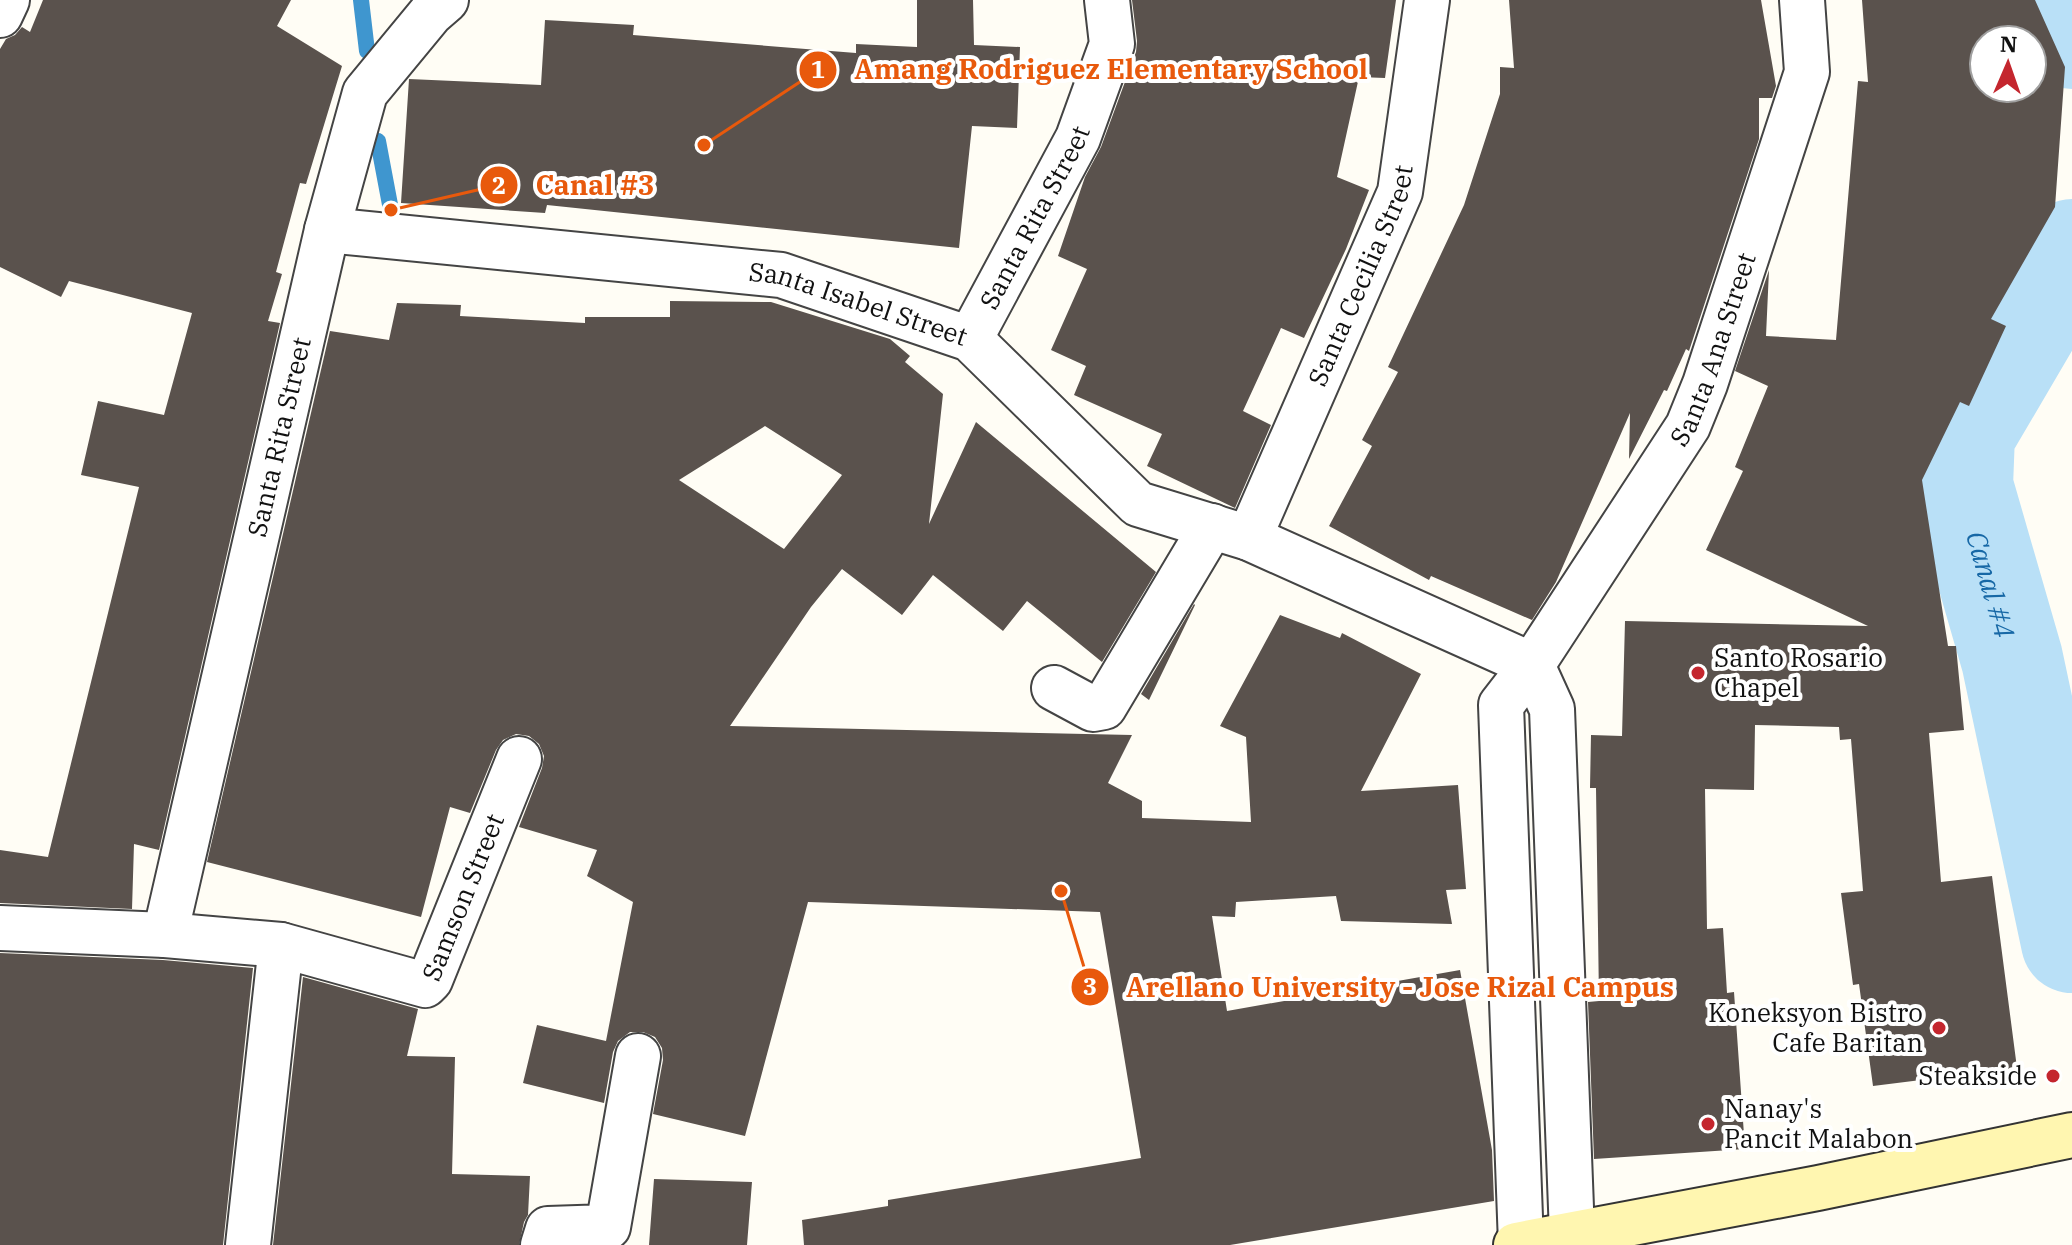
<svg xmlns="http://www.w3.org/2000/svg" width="2072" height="1245" font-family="'IBM Plex Serif',serif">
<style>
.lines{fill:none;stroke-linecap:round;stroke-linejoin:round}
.stream{stroke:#3f96cf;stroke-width:16}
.river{stroke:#b9e0f7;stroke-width:102}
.building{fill:#5a524d;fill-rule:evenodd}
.street-casing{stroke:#444;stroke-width:48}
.secondary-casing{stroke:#333;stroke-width:48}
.street{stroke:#fff;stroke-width:44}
.secondary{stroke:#fff6b0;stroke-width:44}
.poi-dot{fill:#c4262e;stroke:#fff;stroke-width:3}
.labels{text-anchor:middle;stroke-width:8;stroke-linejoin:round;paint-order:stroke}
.street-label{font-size:26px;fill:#111;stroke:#fff}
.poi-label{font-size:26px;fill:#111;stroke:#fff;text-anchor:start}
.water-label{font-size:28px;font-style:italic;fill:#1768a6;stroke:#fff}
.leader{fill:none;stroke:#e8590c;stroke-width:3}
.callout-dot{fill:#e8590c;stroke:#fff;stroke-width:3}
.mark-label{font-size:24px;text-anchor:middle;font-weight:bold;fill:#fff}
.callout-label{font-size:28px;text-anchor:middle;font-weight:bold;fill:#e8590c;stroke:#fff;stroke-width:8;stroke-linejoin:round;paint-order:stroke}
</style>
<rect width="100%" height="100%" fill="#fffdf5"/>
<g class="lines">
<path class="stream" d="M361 0 367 51
M378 141 391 210"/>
<g class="river">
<path d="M2055 0 2072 38"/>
<path id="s1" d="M2072 250 1964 434 1962 486 2012 659 2072 942"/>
</g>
</g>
<path class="building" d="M43 0H291L277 26 342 66 306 184 300 183 276 272 282 274 268 321 280 323 159 850 134 844 132 909 0 903V850L48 857 139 487 81 475 98 401 164 415 192 313 69 281 61 297 0 267V49L6 39 15 35 22 27 30 32Z
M917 0H973L974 45 1020 47 1017 128 972 126 959 248 547 205 545 213 401 203 409 79 541 85 545 20 634 25 633 35 856 53V44L917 47Z
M1132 0H1396L1385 78 1359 77 1337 177 1369 190 1346 249 1304 338 1281 328 1243 411 1271 425 1235 508 1147 466 1162 434 1074 395 1086 366 1051 350 1087 269 1058 256 1085 177 1101 147 1136 52 1137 41Z
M1509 0H1761L1776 86 1772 98H1759V139L1689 351 1686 349 1667 391 1664 390 1629 459 1630 413 1556 582 1532 620 1431 576 1429 580 1329 526 1372 446 1362 440 1398 372 1388 367 1464 205 1500 94V67L1514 68Z
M1862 0H2035L2065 67 2055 207 1991 319 2006 326 1969 406 1960 402 1922 480 1948 646H1956L1964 730 1929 733 1941 882 1992 876 2017 1068 1873 1086 1859 984 1853 985 1841 893 1863 891 1851 739 1840 740 1839 727 1755 725 1754 790 1705 789 1707 929 1723 928 1727 993 1734 992 1745 1149 1594 1159 1588 1002 1599 1001 1596 788H1590L1591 735 1622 736 1625 621 1868 626 1706 550 1743 471 1735 467 1768 386 1735 371 1769 270 1766 336 1836 340 1858 81 1868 82ZM1984 40H2032V88H1984Z
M670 301 771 302 890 339 910 356 905 362 943 394 929 524 976 422 1156 572 1102 662 1027 601 1003 631 933 575 902 615 842 569 811 607 730 726 1132 735 1108 783 1142 801V818L1251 822 1246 737 1220 726 1280 615 1340 638 1342 633 1421 674 1361 791 1458 785 1466 889 1446 890 1452 924 1341 921 1336 896 1236 902 1235 917 1212 916 1227 1011 1460 970 1492 1150 1494 1201 1230 1245H804L802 1220 888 1206V1200L1141 1158 1100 912 808 902 745 1136 653 1114 663 1060 662 1048 655 1037 643 1032H630L618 1041 613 1052 604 1103 523 1083 537 1025 606 1041 633 902 587 876 597 850 519 827 542 768 544 756 539 744 529 736 516 734 503 740 496 750 470 813 450 807 421 917 207 862 330 331 389 340 397 303 461 305 460 316 585 323V317H670ZM765 426 842 475 784 549 679 480Z
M1194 604 1195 605 1149 700 1141 694Z
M0 953 163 960 253 968 223 1245H0Z
M303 977 418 1009 407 1056 455 1057 452 1174 530 1176 528 1215 524 1222 519 1245H273Z
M654 1179 752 1182 747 1245H649Z"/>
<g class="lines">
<defs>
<g id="street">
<path d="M0 15 7 0"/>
<path id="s2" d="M327 230 781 275 970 339 1138 504 1249 538 1532 665"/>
<path id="s3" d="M970 339 1078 138 1112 44 1107 0"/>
<path id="s4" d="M1249 538 1400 192 1427 0"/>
<path d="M1532 665 1552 709 1572 1234"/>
<path d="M1054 688 1093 709 1104 707 1212 526"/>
<path id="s5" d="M0 928 165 935 327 230 365 93 431 13 446 0"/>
<path id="s6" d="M165 935 281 945 425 985 430 980 519 759"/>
<path id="s7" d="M1521 1244 1501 705 1532 665 1688 426 1705 384 1807 72 1802 0"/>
<path d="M248 1245 281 945"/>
<path d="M543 1245 548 1229 608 1227 638 1056"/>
</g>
<path id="secondary" d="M1516 1245 1818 1188 2072 1135"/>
</defs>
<use href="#street" class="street-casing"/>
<use href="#secondary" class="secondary-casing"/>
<use href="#street" class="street"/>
<use href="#secondary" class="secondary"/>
</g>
<g class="poi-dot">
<circle cx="1698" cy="673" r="8"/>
<circle cx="1939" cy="1028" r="8"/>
<circle cx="2053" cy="1076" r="8"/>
<circle cx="1708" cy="1124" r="8"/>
</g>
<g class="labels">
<g class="street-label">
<text dy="9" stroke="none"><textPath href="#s3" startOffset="138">Santa Rita Street</textPath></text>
<text dy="9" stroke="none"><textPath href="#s4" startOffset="286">Santa Cecilia Street</textPath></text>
<text dy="9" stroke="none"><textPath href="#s2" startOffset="538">Santa Isabel Street</textPath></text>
<text dy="9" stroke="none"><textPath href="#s7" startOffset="956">Santa Ana Street</textPath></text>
<text dy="9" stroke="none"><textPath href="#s5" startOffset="676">Santa Rita Street</textPath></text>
<text dy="9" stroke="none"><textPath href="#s6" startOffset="362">Samson Street</textPath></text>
</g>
<g class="poi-label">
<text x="1714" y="667">Santo Rosario<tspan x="1714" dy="30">Chapel</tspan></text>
<text x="1923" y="1022" text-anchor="end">Koneksyon Bistro<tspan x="1923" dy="30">Cafe Baritan</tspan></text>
<text x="2037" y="1085" text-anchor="end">Steakside</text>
<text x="1724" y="1118">Nanay's<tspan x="1724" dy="30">Pancit Malabon</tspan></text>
</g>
<g class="water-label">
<text dy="10" stroke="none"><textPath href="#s1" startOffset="368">Canal #4</textPath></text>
</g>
</g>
<path class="leader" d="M704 145L818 70M391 210L499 185M1061 891L1090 987"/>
<g class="callout-dot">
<circle cx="704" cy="145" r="8"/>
<circle cx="391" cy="210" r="8"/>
<circle cx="1061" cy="891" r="8"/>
<circle cx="818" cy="70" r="20"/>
<circle cx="499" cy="185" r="20"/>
<circle cx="1090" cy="987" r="20"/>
</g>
<g class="mark-label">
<text x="818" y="78">1</text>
<text x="499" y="194">2</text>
<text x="1090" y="995">3</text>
</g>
<g class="callout-label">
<text x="1111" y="79">Amang Rodriguez Elementary School</text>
<text x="595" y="195">Canal #3</text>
<text x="1400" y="997">Arellano University - Jose Rizal Campus</text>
</g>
<g transform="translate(2008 64) rotate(2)"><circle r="38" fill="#ffffff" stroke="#a0a0a0" stroke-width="2"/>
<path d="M0-6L14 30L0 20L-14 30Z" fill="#c4262e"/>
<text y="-12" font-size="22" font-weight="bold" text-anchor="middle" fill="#111111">N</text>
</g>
</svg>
